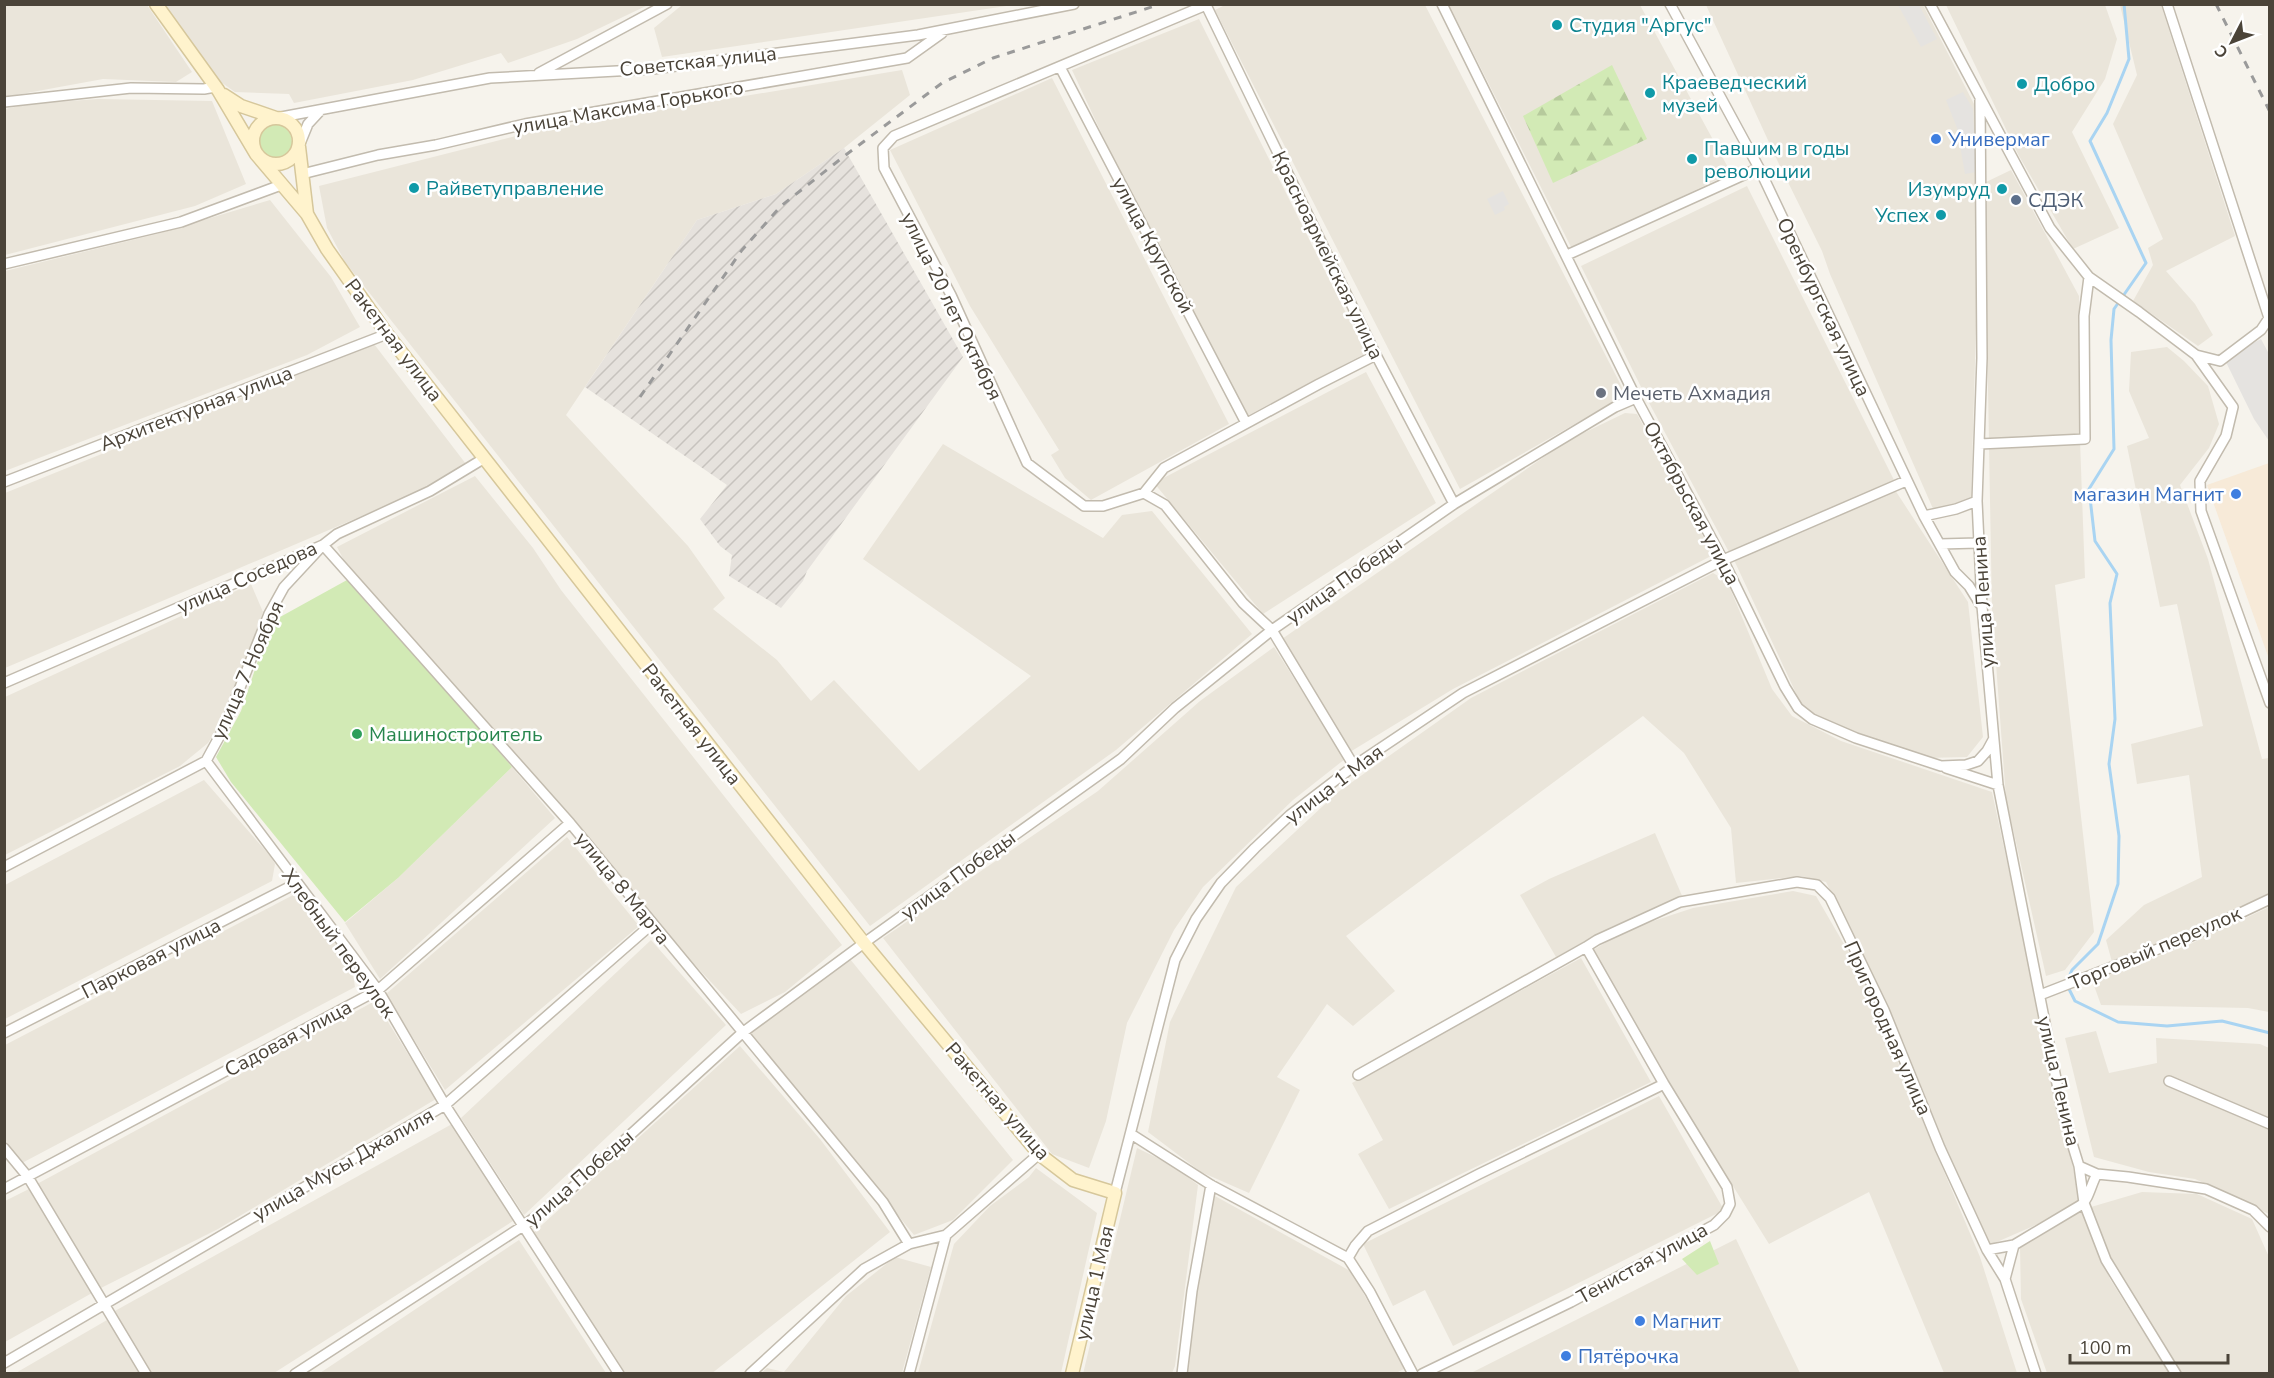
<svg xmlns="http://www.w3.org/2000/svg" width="2274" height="1378" font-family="'Nunito Sans',sans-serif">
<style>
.residential{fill:#eae5da}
.commercial{fill:#f7ead8}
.industrial{fill:url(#industrial-furrows)}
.green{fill:#d2eab5}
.forest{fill:url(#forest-firs)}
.parking{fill:#e5e3e0}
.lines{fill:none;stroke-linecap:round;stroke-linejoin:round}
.stream{stroke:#a9d4f2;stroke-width:3}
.street-casing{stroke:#c2bbae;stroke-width:12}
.secondary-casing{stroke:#d6c79b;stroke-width:15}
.street{stroke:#fff;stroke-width:9}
.secondary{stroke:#fff3cd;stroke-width:12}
.rail{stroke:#9a9a9a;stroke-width:3;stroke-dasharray:8 8;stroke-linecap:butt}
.culture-dot{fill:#0f9aa8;stroke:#fff;stroke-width:2}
.shop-dot{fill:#3f7fe0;stroke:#fff;stroke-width:2}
.service-dot{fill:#5c6f8a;stroke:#fff;stroke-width:2}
.worship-dot{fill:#6b7280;stroke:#fff;stroke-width:2}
.leisure-dot{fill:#2e9e5b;stroke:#fff;stroke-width:2}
.labels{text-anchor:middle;stroke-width:5;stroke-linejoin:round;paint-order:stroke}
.culture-label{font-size:20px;fill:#0d838f;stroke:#fff;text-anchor:start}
.street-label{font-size:20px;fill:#4b4439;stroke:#fff}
.shop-label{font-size:20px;fill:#366cbe;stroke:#fff;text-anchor:start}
.service-label{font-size:20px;fill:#4e5e75;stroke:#fff;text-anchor:start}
.worship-label{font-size:20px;fill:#5b616d;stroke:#fff;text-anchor:start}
.leisure-label{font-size:20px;fill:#27864d;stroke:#fff;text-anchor:start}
</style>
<defs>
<pattern id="industrial-furrows" width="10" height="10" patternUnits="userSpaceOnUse" patternTransform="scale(1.5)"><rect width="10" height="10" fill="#e6e2dd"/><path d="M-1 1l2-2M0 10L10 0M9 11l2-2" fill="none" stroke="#c7c3be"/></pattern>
<pattern id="forest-firs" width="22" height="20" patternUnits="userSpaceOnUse" patternTransform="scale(1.5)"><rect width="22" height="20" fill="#d2eab5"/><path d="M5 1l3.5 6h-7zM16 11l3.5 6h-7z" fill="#b6ca9c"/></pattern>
</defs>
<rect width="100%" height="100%" fill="#f6f3ec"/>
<path class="residential" d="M5 4 147 5 192 72 176 82 103 79 5 97Z
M1227 4 1425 5 1626 395 1460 489 1215 10Z
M162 5H648L577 39 508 63 501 53 413 80 294 103 289 94 235 92 218 80Z
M682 5V4L1013 5 662 57 654 28Z
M1449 5H1640L1731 173 1572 249Z
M1706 5H1923L1974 104 1979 225 1971 498 1934 511 1830 274 1822 251 1778 162Z
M1946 5H2105L2117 39 2105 79 2072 132 2119 228 2073 249 2019 156Z
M2120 5H2161L2235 236 2166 271 2195 304 2213 335 2198 346 2133 301 2153 265 2148 248 2163 239 2113 124 2137 75Z
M1199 19 1366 353 1247 416 1122 177 1072 70Z
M902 70 910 95 844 148 776 194 697 220 566 415 688 546 725 598 713 609 777 660 811 701 834 680 919 771 1031 676 863 559 943 444 1103 538 1122 515 1152 511 1252 634 1116 750 870 926 345 262 327 228 319 186 540 130Z
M1052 78 1229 424 1091 500 1065 478 1051 455 1059 450 970 306 890 150Z
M98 99 212 101 246 184 195 206 5 255V109L28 104Z
M2011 170 2079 296 2083 436 1989 440 1984 183Z
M1747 186 1895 482 1730 554 1647 399 1581 266Z
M270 200 331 277 360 327 307 355 5 471V271L157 234Z
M374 344 466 464 425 489 5 668V493Z
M2167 347 2184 361 2208 386 2219 424 2209 448 2180 485 2208 559 2262 759 2269 758V893L2189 933 2112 962 2106 940 2144 905 2202 877 2189 775 2137 784 2131 744 2203 726 2177 604 2160 607 2127 446 2149 438 2129 391 2131 352Z
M1366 372 1436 503 1263 614 1154 483Z
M1625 413 1637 414 1713 555 1453 689 1350 752 1282 639 1567 441Z
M2080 441 2085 578 2055 585 2094 932 2065 970 2046 976 2006 798 1992 610 1989 445Z
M475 476 533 548 561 590 842 945 785 992 741 1014 662 930 574 821 349 570 337 547Z
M1895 490 1968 602 1983 737 1967 757 1926 758 1816 717 1801 704 1734 560Z
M1713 573 1727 581 1772 689 1792 716 1841 741 1992 792 2081 1205 1990 1245 1957 1176 1904 1043 1826 882 1801 876 1736 883 1731 828 1684 753 1643 716 1346 936 1395 991 1353 1026 1327 1004 1277 1077 1300 1090 1249 1193 1201 1172 1148 1132 1170 1022 1236 887 1338 792 1471 698Z
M251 584 263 612 226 714 208 743 180 766 5 855V697Z
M1274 647 1345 759 1293 800 1203 887 1174 930 1127 1023 1106 1121 1089 1168 1052 1154 883 938 1098 791 1200 701Z
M512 767 555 818 380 979 345 923 398 878Z
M204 780 271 857 275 864 272 881 5 1019V885Z
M1655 833 1683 898 1611 927 1556 957 1520 895 1549 879Z
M567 837 639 926 445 1090 386 994Z
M1793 891 1816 896 1859 970 1980 1257 2017 1373H1944L1869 1192 1769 1244 1677 1096 1593 950 1629 929 1693 908Z
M297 893 351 962 355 987 22 1163 5 1140V1045Z
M2269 907V1012L2248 1008 2101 1005 2092 980 2186 946Z
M651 940 726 1025 524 1215 461 1118Z
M1581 958 1651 1082 1389 1209 1358 1154 1383 1140 1352 1083Z
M850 959 1013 1160 953 1220 914 1235 750 1034Z
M375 1001 436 1099 218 1229 101 1288 37 1184Z
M2096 1031 2109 1073 2157 1063 2156 1038 2260 1044 2269 1048V1214L2195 1179 2149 1172 2094 1157 2065 1038Z
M740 1046 820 1139 890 1232 711 1374 622 1373 533 1233Z
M1659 1096 1724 1210 1453 1346 1425 1290 1393 1306 1363 1244Z
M452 1124 513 1221 274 1373H150L113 1312Z
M1137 1148 1172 1165 1198 1185 1175 1366 1172 1373 1083 1374Z
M1036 1168 1097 1213 1061 1373H918L954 1244 990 1206 1029 1177Z
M29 1189 92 1293 5 1342V1201Z
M2142 1192 2197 1194 2252 1219 2269 1257V1373H2181L2153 1333 2101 1241 2091 1207Z
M1215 1196 1352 1272 1404 1369 1394 1374H1187L1196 1296 1207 1227Z
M2081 1209 2110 1279 2169 1373H2047L2021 1299 2020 1247Z
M1736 1239 1800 1373 1469 1374Z
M519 1240 606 1373H320Z
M895 1257 931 1267 902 1373H761L767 1368 784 1372 846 1296Z
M107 1320 141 1373 14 1374Z"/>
<path class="commercial" d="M2269 463V659L2207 485Z"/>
<path class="industrial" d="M844 148 963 357 807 571 803 581 781 608 729 576 732 555 720 546 700 519 727 485 585 387 697 220 776 194Z"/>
<path class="green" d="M256 142a18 18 0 1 1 36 0a18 18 0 1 1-36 0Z
M347 580 371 608 380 610 512 767 398 878 345 922 231 782 216 757 241 711 271 622Z
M1710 1241 1719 1264 1697 1275 1682 1259Z"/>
<path class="forest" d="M1612 65 1647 139 1553 183 1523 116Z"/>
<path class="parking" d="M1898 5H1919L1937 39 1921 47Z
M1963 92 1973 109 1976 172 1965 174 1957 128 1946 100Z
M1503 191 1509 204 1504 207 1505 210 1495 215 1487 199Z
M2261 339 2269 354V441L2254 419 2224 358Z"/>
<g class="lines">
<path class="stream" d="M2068 979 2072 970 2098 944 2118 884 2119 836 2109 764 2115 719 2110 603 2117 574 2095 541 2089 489 2114 449 2111 340 2114 309 2146 263 2090 141 2107 113 2129 59 2124 4
M2069 989 2075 1001 2118 1022 2167 1026 2222 1021 2270 1033"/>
<defs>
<path id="street" d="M1442 4 1636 398 1723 560 1785 687 1798 708 1812 719 1856 738 1941 766 1966 765 1978 761 1987 751 1993 740
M1670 4 1759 168 1924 516 1955 572 1969 586 1980 604
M1930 4 2050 228 2089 277 2139 312 2196 355 2233 407 2226 436 2200 481 2201 511 2270 703
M2167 4 2269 318 2261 330 2220 361 2196 355
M1060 67 1246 423
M539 73 667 4
M1980 100 1982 358 1977 501 1982 606 1998 785 2063 1114 2079 1166 2084 1203 2106 1260 2176 1374
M4 102 131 88 204 89 215 87
M276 118 490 78 653 69 918 35 1074 4
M299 146 308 124 321 110
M302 174 378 155 436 145 525 124 907 58 942 33
M1567 255 1759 168
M4 264 181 222 281 185
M1979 444 2085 439 2084 316 2089 277
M4 482 387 334
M1144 493 1164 468 1319 384 1376 355
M1924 516 1956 509 1977 501
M1940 544 1978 543
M4 683 323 545 337 534 430 491 483 459
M206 761 378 990 445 1105 619 1374
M1354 766 1272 630 1243 603 1165 505 1144 493 1103 506H1084L1027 463 951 295 884 168 883 148 894 136 1206 5 1376 355 1454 504
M1946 768 1998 785
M4 867 206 761 224 728 269 614 284 587 323 545 570 823 883 1202 909 1244
M2040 995 2194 935 2270 899
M4 1033 297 883
M1358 1075 1586 947
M2169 1081 2270 1124
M1131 1134 1211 1185 1348 1258 1370 1292 1413 1374
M4 1148 28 1177 146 1374
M2079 1166 2097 1174 2128 1177 2206 1189 2253 1210 2270 1227
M4 1189 378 990 570 823
M1115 1193 1175 960 1196 919 1221 883 1255 848 1290 815 1354 766 1463 693 1723 560 1906 481
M1987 1250 2014 1245 2081 1205C2089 1199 2091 1184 2097 1174
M1348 1258 1355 1246 1368 1231 1479 1174 1664 1084
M2005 1279 2014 1245
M4 1363 445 1105 652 924
M295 1374 523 1226 561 1198 742 1033 864 943 1121 759 1175 708 1272 630 1454 504 1615 407 1636 398
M750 1374 864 1269 909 1244 946 1235 1039 1154
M909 1374 946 1235
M1182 1374 1192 1291 1211 1185
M1422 1374 1571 1302 1714 1225 1725 1214 1730 1204 1727 1187 1664 1084 1586 947 1597 940 1680 902 1797 882 1817 885 1830 898 1884 1010 1940 1148 1987 1250 2005 1279 2036 1374"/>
<path id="secondary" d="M156 4 218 90 256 154 307 214 327 249 387 334 864 943 1039 1154 1073 1180 1115 1193 1072 1374
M224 95 241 106 276 118
M253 141a23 23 0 1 1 46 0a23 23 0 1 1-46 0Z
M299 147 307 214"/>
</defs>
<use href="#street" class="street-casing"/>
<use href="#secondary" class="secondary-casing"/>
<use href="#street" class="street"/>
<use href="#secondary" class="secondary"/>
<path class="rail" d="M2216 4 2270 112
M640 397 742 250 781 206 847 154 942 83 993 58 1161 4"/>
</g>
<g class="culture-dot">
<circle cx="1557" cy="25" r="6"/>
<circle cx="2022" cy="84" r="6"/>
<circle cx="1650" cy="93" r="6"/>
<circle cx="1692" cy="159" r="6"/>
<circle cx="414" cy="188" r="6"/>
<circle cx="2002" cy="189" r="6"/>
<circle cx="1941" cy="215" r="6"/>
</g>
<g class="shop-dot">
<circle cx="1936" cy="139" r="6"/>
<circle cx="2236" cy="494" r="6"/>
<circle cx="1640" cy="1321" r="6"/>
<circle cx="1566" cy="1356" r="6"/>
</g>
<circle class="service-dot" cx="2016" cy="200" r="6"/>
<circle class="worship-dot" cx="1601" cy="393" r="6"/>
<circle class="leisure-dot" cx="357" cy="734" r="6"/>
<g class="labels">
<g class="culture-label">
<text x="1569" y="32">Студия "Аргус"</text>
<text x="1662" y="89">Краеведческий<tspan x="1662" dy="23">музей</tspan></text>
<text x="2034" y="91">Добро</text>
<text x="1704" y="155">Павшим в годы<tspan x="1704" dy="23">революции</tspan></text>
<text x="426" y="195">Райветуправление</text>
<text x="1990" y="196" text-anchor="end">Изумруд</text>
<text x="1929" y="222" text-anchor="end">Успех</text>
</g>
<g class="street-label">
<text transform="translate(698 61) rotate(-6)" y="7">Советская улица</text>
<text transform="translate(628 107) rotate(-10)" y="7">улица Максима Горького</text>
<text transform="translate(1153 245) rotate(62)" y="7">улица Крупской</text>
<text transform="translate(1328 255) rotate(64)" y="7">Красноармейская улица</text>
<text transform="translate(952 306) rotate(64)" y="7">улица 20 лет Октября</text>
<text transform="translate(1824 307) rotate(65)" y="7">Оренбургская улица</text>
<text transform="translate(394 340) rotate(53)" y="7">Ракетная улица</text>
<text transform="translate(196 408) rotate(-21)" y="7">Архитектурная улица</text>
<text transform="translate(1692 503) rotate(62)" y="7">Октябрьская улица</text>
<text transform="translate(247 577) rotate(-24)" y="7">улица Соседова</text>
<text transform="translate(1344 580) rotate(-35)" y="7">улица Победы</text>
<text transform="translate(1983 602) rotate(-94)" y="7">улица Ленина</text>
<text transform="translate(247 670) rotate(-66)" y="7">улица 7 Ноября</text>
<text transform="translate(692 724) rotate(52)" y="7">Ракетная улица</text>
<text transform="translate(1334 784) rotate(-37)" y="7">улица 1 Мая</text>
<text transform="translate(958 875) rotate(-36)" y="7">улица Победы</text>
<text transform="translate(623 888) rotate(51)" y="7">улица 8 Марта</text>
<text transform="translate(339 943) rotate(54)" y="7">Хлебный переулок</text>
<text transform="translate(2155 948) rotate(-23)" y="7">Торговый переулок</text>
<text transform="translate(151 958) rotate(-27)" y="7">Парковая улица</text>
<text transform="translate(1888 1028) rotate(66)" y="7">Пригородная улица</text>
<text transform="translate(288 1038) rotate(-28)" y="7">Садовая улица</text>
<text transform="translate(2059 1081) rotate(77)" y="7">улица Ленина</text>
<text transform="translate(998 1101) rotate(49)" y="7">Ракетная улица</text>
<text transform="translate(343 1164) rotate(-30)" y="7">улица Мусы Джалиля</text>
<text transform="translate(579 1178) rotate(-41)" y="7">улица Победы</text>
<text transform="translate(1642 1263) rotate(-29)" y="7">Тенистая улица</text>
<text transform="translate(1094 1283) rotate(-77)" y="7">улица 1 Мая</text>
</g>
<g class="shop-label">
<text x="1948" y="146">Универмаг</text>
<text x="2224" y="501" text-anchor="end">магазин Магнит</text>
<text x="1652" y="1328">Магнит</text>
<text x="1578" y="1363">Пятёрочка</text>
</g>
<g class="service-label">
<text x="2028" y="207">СДЭК</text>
</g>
<g class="worship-label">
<text x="1613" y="400">Мечеть Ахмадия</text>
</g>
<g class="leisure-label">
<text x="369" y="741">Машиностроитель</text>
</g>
</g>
<rect width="2274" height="1378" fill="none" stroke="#4b4439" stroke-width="12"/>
<g transform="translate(2232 42) rotate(228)" stroke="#ffffff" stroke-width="4.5" paint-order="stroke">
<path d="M0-4.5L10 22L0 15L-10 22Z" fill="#4b4439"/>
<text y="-9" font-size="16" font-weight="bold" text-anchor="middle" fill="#4b4439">С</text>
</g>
<path d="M2070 1354v9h158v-9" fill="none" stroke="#4b4439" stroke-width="3"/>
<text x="2079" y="1354" font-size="18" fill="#4b4439" stroke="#ffffff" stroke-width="4.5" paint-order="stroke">100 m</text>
</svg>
